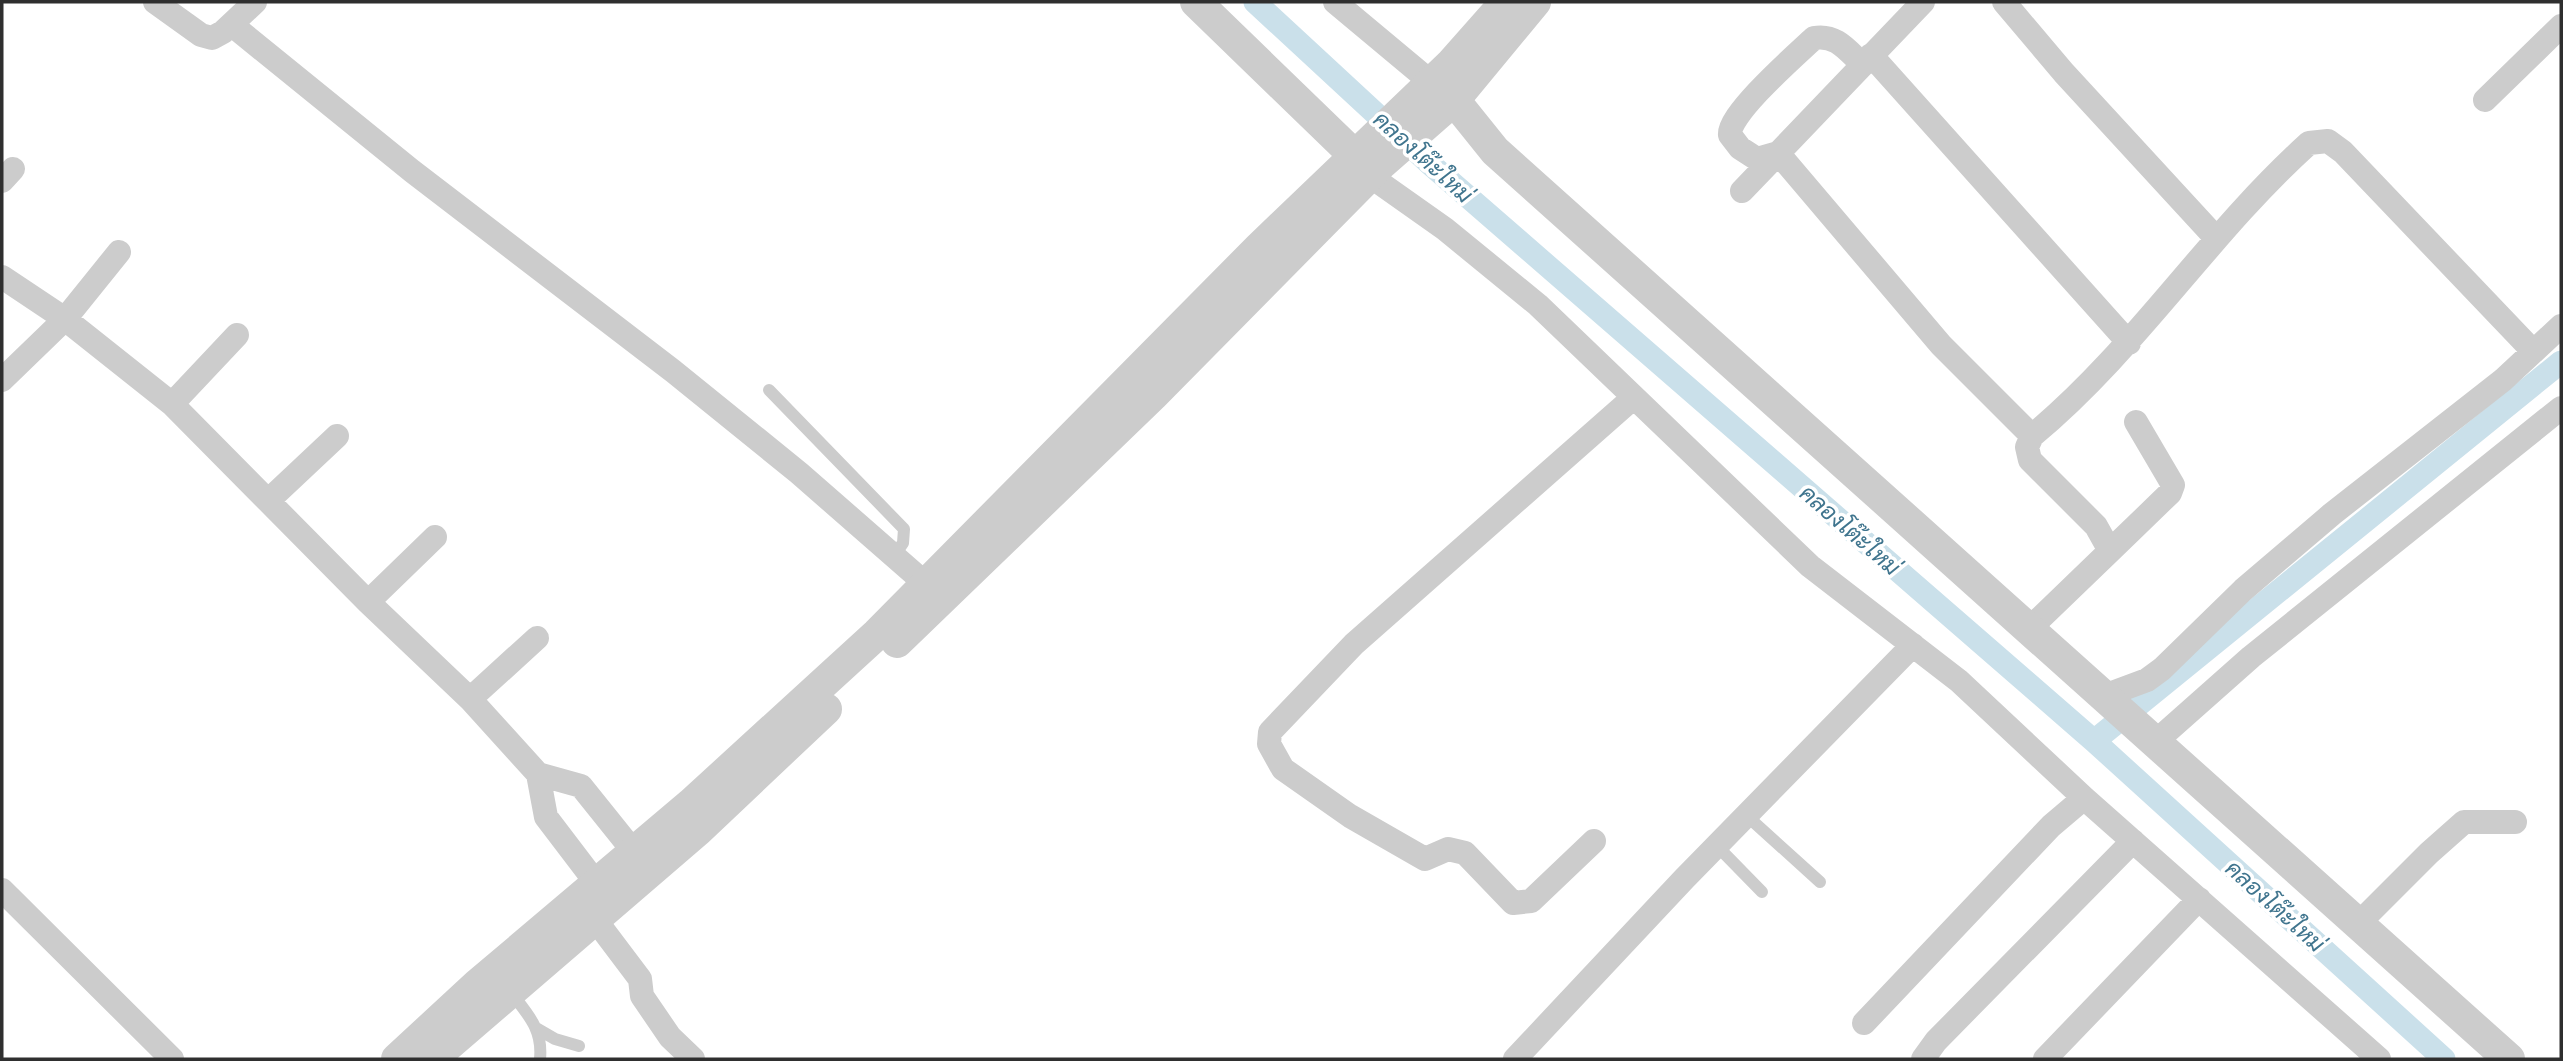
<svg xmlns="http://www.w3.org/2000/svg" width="2563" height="1061" font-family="Figtree,Sarabun,sans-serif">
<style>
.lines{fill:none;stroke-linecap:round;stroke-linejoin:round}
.canal{stroke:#cae0ea;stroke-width:23}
.service{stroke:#ccc;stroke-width:12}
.minor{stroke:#ccc;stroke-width:24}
.tertiary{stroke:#ccc;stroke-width:32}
.labels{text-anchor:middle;stroke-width:7;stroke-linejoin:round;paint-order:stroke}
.water-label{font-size:23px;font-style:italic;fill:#40758e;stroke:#fff}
</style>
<rect width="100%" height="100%" fill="#fff"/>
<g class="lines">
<path class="canal" d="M1255 2 1429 163 2094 741 2444 1059
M2094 741 2561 362"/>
<path class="service" d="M769 390 904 529 903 543 894 556
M1747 816 1820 882
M1717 846 1762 892
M510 991C527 1014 543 1028 540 1059
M536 1028 555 1039 579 1046"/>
<path class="minor" d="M155 2 201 35 212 38 223 32 255 2
M1335 2 1432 83
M2004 2 2064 73 2215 237
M232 25 412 171 673 371 799 473 926 584
M1871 55 2129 343
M2485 100 2561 26
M1778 153 1941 345 2032 436
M1778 153 1757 159 1740 148 1730 135C1727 115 1797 54 1814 38 1836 34 1847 50 1862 64
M1370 176 1445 229 1538 305 1810 566 1959 681 2084 798 2379 1059
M2 181 13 169
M1742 191 1923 2
M2 277 65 319 172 404 368 602 470 699 538 774 546 817 597 884
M2 380 65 319 119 252
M172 404 237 335
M270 499 337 436
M2110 551 2170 493 2173 485 2136 422
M368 602 435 537
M2029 629 2110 551 2096 526 2030 460 2027 447 2032 436C2136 350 2208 234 2309 143L2328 141 2343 152 2532 350
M2104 696 2147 680 2162 669 2243 590 2332 514 2503 380 2561 326
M470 699 537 638
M2154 743 2251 657 2561 408
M538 774 581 786 634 852
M1594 841 1531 901 1513 903 1465 853 1448 849 1425 859 1350 816 1283 769 1269 744 1270 732 1354 644 1633 398
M2 890 172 1059
M594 918 640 979 642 996 670 1037 693 1059
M2358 924 2429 853 2464 822H2515
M1864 1023 2051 826 2084 798
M1515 1059 1684 879 1913 645
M1923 1059 1936 1041 2133 841
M2045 1059 2199 899"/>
<path class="tertiary" d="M1196 2 1355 156 1368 174
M1438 87 1454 100 1495 151 2509 1059
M897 642 1153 395 1381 164 1454 100 1535 2
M397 1059 477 985 691 804 877 634 1260 247 1451 64 1506 2
M432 1059 698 830 826 709"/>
</g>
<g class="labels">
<g class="water-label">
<text transform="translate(1423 157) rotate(42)" y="8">คลองโต๊ะใหม่</text>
<text transform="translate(1850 530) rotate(41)" y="8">คลองโต๊ะใหม่</text>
<text transform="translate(2275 906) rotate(42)" y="8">คลองโต๊ะใหม่</text>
</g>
</g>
<rect width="2563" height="1061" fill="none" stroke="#2f2f2f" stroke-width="7"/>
</svg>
